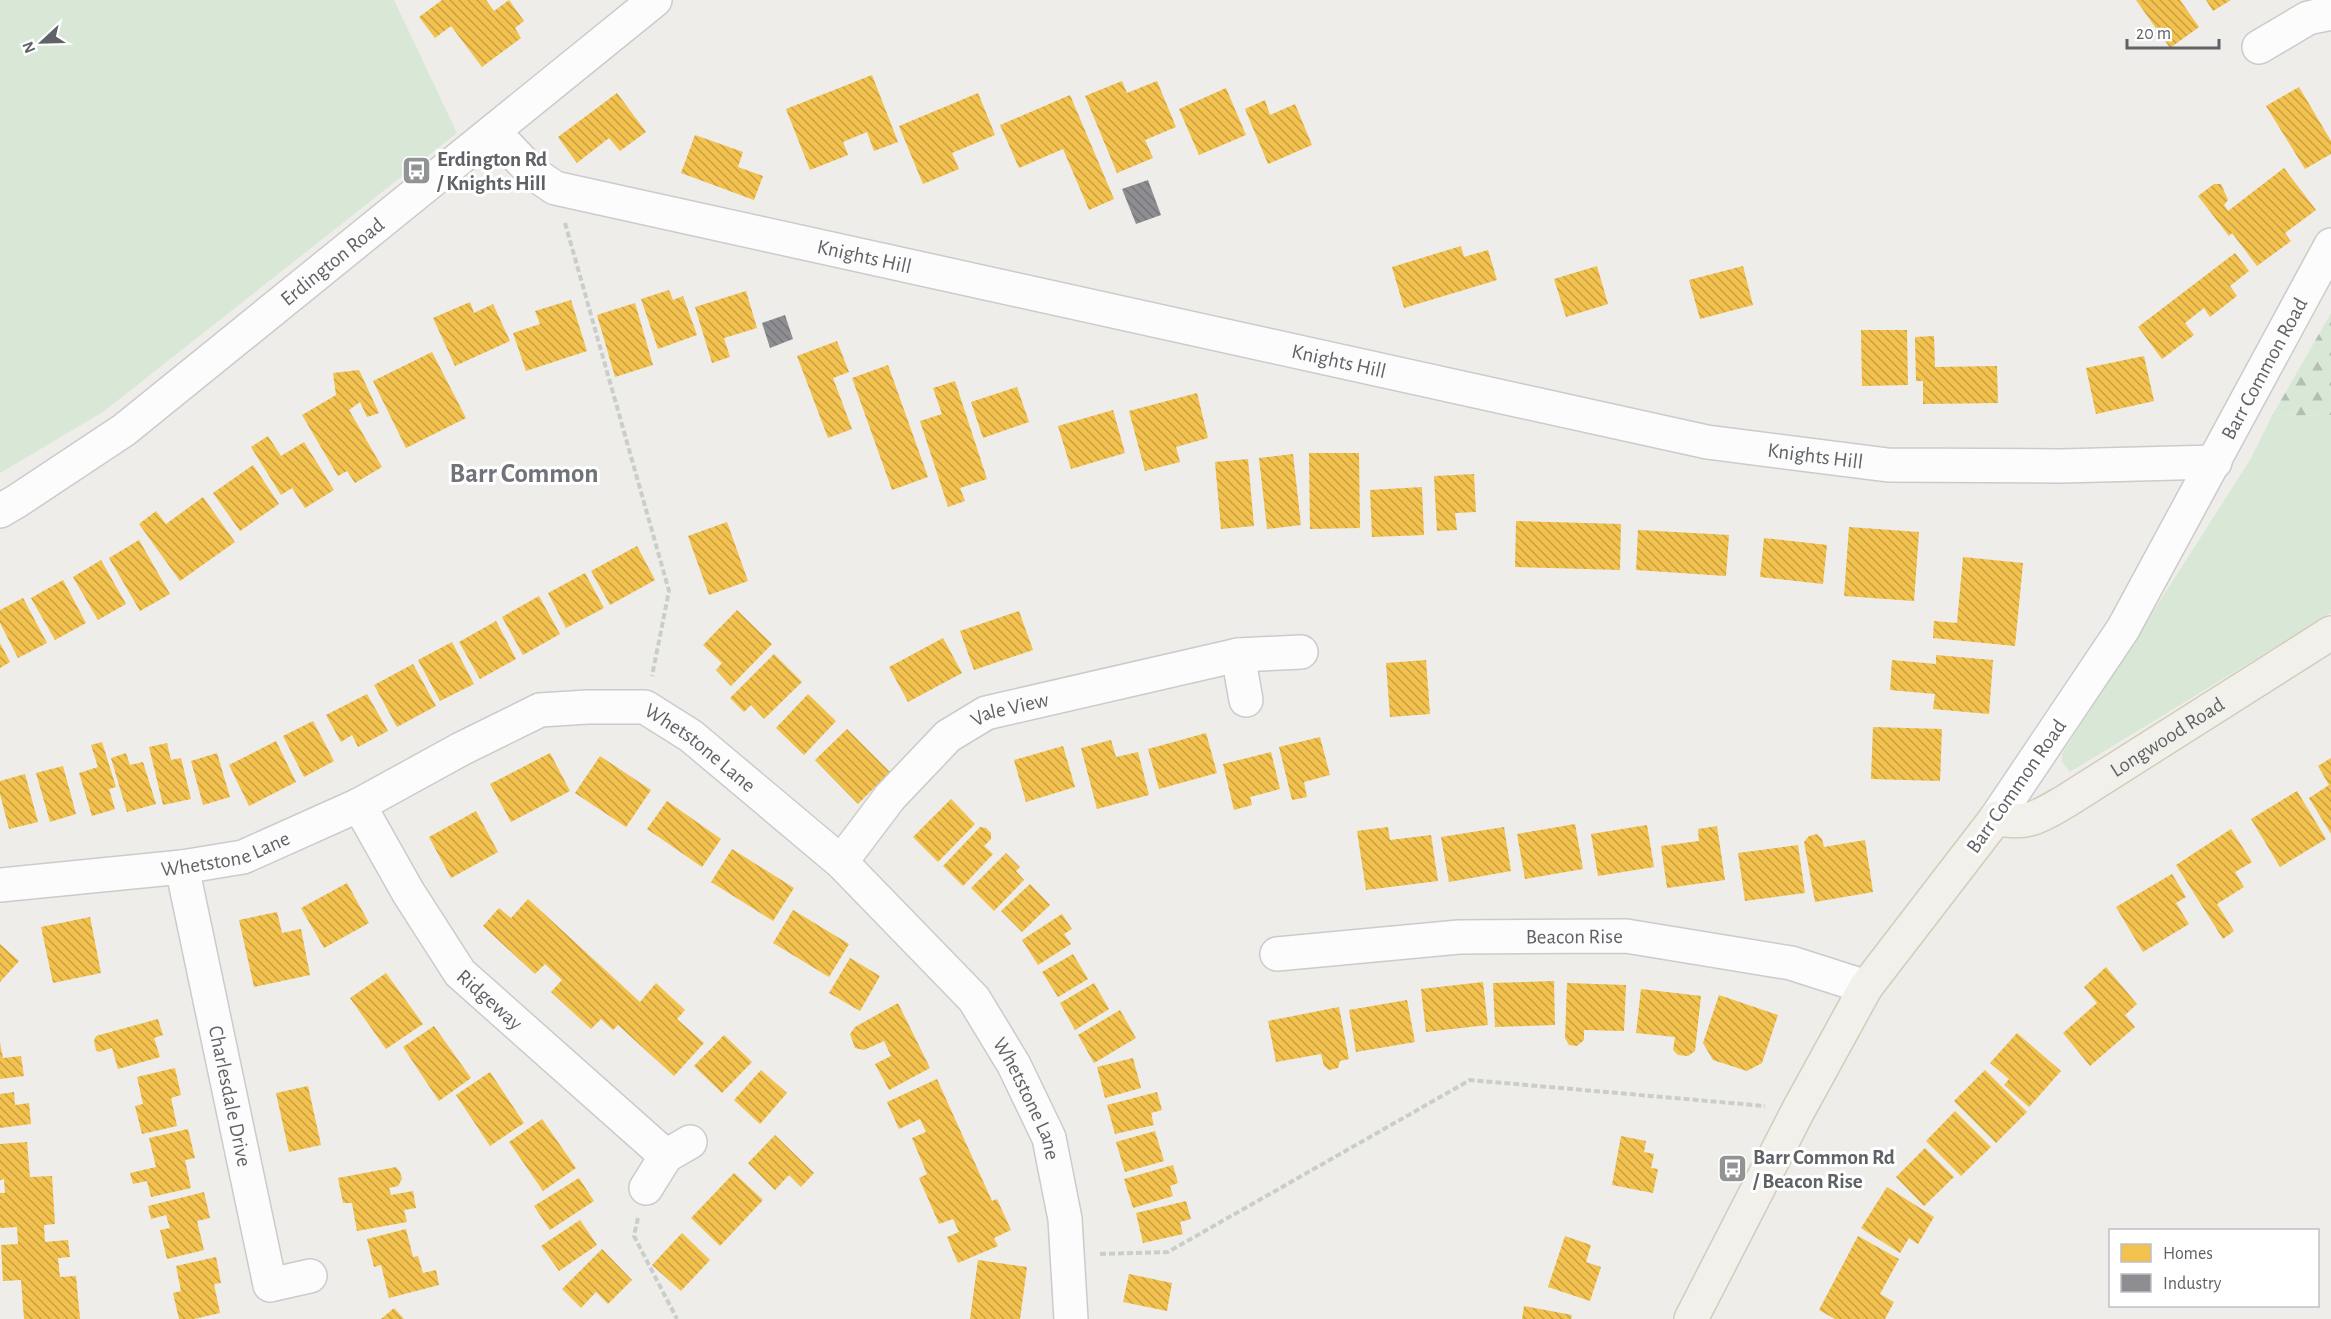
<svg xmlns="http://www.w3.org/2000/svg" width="2331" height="1319" font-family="'Alegreya Sans',sans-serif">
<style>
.grass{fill:#d9e8d6}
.forest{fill:url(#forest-firs)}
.homes{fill:url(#homes-back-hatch)}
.industry{fill:url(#industry-back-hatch)}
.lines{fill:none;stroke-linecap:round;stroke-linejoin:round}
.minor-casing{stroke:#cbcbcb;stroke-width:36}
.major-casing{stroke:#d3ccba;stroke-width:36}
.path{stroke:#cacecb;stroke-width:4;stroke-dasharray:6 3;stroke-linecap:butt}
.minor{stroke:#fcfcfc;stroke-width:33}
.major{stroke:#f2f0ea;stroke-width:33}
.labels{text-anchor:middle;stroke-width:6;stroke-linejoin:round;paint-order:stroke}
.poi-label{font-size:21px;font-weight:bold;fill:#5f6266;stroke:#fff;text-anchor:start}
.street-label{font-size:21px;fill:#5f6266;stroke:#fff}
.district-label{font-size:27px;font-weight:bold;fill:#707478;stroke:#fff}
</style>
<defs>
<pattern id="forest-firs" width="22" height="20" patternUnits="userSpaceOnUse" patternTransform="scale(1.5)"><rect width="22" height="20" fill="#d9e8d6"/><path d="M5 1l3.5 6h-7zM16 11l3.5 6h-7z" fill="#b3bfb1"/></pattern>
<pattern id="homes-back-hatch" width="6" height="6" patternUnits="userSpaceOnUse" patternTransform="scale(1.5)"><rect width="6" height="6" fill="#f2c14e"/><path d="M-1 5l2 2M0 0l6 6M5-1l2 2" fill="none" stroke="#c7a045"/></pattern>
<pattern id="industry-back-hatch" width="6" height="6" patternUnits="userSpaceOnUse" patternTransform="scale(1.5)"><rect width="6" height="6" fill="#8d8d92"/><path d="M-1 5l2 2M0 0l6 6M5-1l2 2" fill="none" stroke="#76777b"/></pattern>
</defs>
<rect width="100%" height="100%" fill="#eeede9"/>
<path class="grass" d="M0 0H394L457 133 103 412 0 473Z
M2331 415V613L2070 772 2062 762V754L2250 460 2272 416Z"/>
<path class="forest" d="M2331 313V415L2272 416Z"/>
<path class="homes" d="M442 0H486L494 11 509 0 524 21 515 28 521 38 482 67 451 26 435 38 419 17Z
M2136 0H2180L2199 27 2170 48Z
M2206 0H2231L2213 11Z
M872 75 898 142 874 151 867 132 843 142 848 155 810 170 786 109Z
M1122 81 1127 93 1157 81 1176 127 1145 140 1153 158 1117 173 1085 96Z
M2299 87 2331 141V154L2305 169 2266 106Z
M1226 88 1246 135 1199 155 1179 109Z
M617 93 646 132 620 151 609 138 577 163 558 137Z
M978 93 995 135 952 153 959 169 923 184 899 126Z
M1070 95 1114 199 1089 210 1063 149 1019 168 1000 125Z
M1265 100 1270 115 1295 104 1312 145 1268 164 1245 109Z
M695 135 743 152 738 167 763 176 754 200 681 173Z
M2284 168 2316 210 2285 233 2291 241 2257 266 2232 233 2229 236 2198 196 2214 184H2221L2228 200 2224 205 2228 211Z
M1461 246 1464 257 1488 250 1497 280 1404 308 1392 267Z
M2235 253 2249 271 2230 286 2237 296 2210 317 2204 308 2185 323 2194 335 2162 359 2138 327Z
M1597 266 1608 304 1566 317 1554 279Z
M1743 266 1753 305 1700 319 1689 280Z
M669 290 673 300 683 296 697 335 658 349 641 299Z
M746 291 757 328 724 338 730 357 712 363 695 307Z
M571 300 587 351 526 371 513 333 540 324 535 311Z
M470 302 474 313 493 304 510 341 455 366 433 318Z
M635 303 653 365 615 377 597 315Z
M1861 330H1907L1908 385 1862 386Z
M1934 336 1935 367 1997 366 1998 403 1923 404V381H1916L1915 337Z
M837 341 849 372 833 378 852 429 828 438 797 356Z
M432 352 466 418 406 448 373 381Z
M2144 356 2154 401 2096 414 2086 368Z
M888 365 928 477 892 490 852 378Z
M359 370 379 413 367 417 360 402 349 410 382 467 355 483 347 471 338 476 302 415 336 395 333 373Z
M955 381 987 479 960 488 965 501 948 507 920 421 942 414 933 388Z
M1017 387 1029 422 983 438 971 402Z
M1197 393 1208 438 1176 447 1180 462 1145 471 1129 411Z
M1113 410 1125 453 1071 469 1058 426Z
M268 436 281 456 304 442 334 490 305 508 292 488 281 495 251 447Z
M1309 453H1359L1360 528 1310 529Z
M1293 454 1301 525 1267 529 1259 458Z
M1248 459 1254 526 1221 529 1215 462Z
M253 465 279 504 240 531 213 493Z
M1474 474 1476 512 1455 513 1457 530 1437 531 1434 476Z
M1422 487 1424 535 1372 537 1370 490Z
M203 497 235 542 180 581 139 524 156 511 166 524Z
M1516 521 1621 524 1620 570 1515 567Z
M727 522 748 581 709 595 688 536Z
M1849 527 1919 532 1914 601 1844 596Z
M1638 530 1729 535 1726 576 1636 570Z
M1764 538 1827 545 1823 584 1760 577Z
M139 540 170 594 140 611 109 558Z
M637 546 655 580 610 605 591 571Z
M1963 557 2023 563 2015 646 1933 638 1934 621 1957 623Z
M101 560 126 604 98 620 73 577Z
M585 573 604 608 566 628 548 593Z
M63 580 86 623 55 640 31 598Z
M539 596 560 634 523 655 502 617Z
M23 598 47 643 18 658 0 623V610Z
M737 610 772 644 731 686 716 670 722 663 703 645Z
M1019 611 1033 650 974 670 960 631Z
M496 621 516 659 480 679 459 642Z
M943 638 962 673 908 702 889 667Z
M452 642 474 684 440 701 418 660Z
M0 643 10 662 0 668Z
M774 654 802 682 764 719 751 705 744 712 730 698Z
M1936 655 1993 660 1989 714 1933 709 1935 694 1890 690 1892 660 1936 664Z
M1426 660 1430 714 1390 717 1386 663Z
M413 664 436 706 397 727 374 685Z
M367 694 388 731 358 747 352 735 341 742 326 715Z
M808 694 836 721 804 755 776 728Z
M313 721 334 761 304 777 283 736Z
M1873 727 1942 729 1940 781 1871 779Z
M847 729 890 772 858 804 815 760Z
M1206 733 1217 773 1159 789 1148 749Z
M1320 737 1330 775 1304 782 1307 797 1292 800 1279 747Z
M1111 740 1116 757 1138 752 1149 795 1097 809 1081 748Z
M276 741 296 782 249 806 229 765Z
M102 742 116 787 109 789 115 809 92 816 79 773 98 767 91 745Z
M167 743 171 760 181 758 191 799 163 805 149 747Z
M1063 746 1075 787 1026 802 1014 760Z
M1271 752 1280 789 1250 797 1252 805 1234 810 1223 764Z
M126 753 130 765 143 762 156 804 127 812 111 758Z
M217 753 230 797 203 805 191 761Z
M550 753 570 791 511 822 490 784Z
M600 756 651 790 626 827 575 793Z
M2331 758V834L2309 798 2329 785 2318 766Z
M63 766 76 814 50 822 36 773Z
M25 774 38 822 9 829 0 794V781Z
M2297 791 2326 839 2280 867 2251 819Z
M951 799 975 824 938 862 913 837Z
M667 801 721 839 702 867 647 829Z
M476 811 498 852 451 878 429 837Z
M1575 824 1583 869 1525 879 1517 834Z
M1647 825 1654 867 1598 876 1591 834Z
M1717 826 1725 880 1667 888 1661 846 1699 841 1698 829Z
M980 827 986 828 991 833V839L984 846 993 854 963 886 943 866Z
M1388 827 1390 840 1431 835 1438 881 1366 890 1357 831Z
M1504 827 1511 871 1449 882 1441 837Z
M2231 829 2252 862 2235 872 2244 887 2217 904 2234 931 2223 939 2176 865Z
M1817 834 1822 839 1824 847 1865 840 1873 892 1815 902 1804 842 1809 836Z
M1798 845 1805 893 1745 901 1738 853Z
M732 849 794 888 773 921 711 882Z
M1006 853 1020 867 1016 871 1024 880 994 911 971 888Z
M2172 874 2186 897 2176 903 2189 924 2143 952 2116 907Z
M347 883 369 923 324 948 301 908Z
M1030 884 1050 905 1022 932 1001 911Z
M528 899 640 1002 656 983 685 1010 677 1019 704 1043 674 1076 618 1025 613 1030 601 1019 591 1029 551 992 562 980 545 964 535 974 483 926 499 908 511 918Z
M793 910 849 944 829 977 773 943Z
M277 912 282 933 301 929 310 975 254 987 239 920Z
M1062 914 1072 929 1064 934 1071 944 1038 965 1022 940Z
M90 917 101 973 53 983 41 927Z
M0 944 19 961 0 982Z
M1073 954 1088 979 1058 997 1042 972Z
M850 958 880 976 860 1011 829 993Z
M2106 967 2137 1004 2125 1015 2135 1027 2090 1066 2063 1033 2097 1003 2084 987Z
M386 973 423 1024 386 1049 350 998Z
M1554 981 1555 1025 1495 1027 1493 983Z
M1483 982 1488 1025 1426 1032 1421 989Z
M1094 983 1109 1009 1075 1030 1060 1003Z
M1567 983 1626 985 1624 1031 1584 1030V1040L1577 1046 1569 1045 1565 1038Z
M1641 989 1701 996 1695 1051 1688 1056 1678 1055 1673 1050 1675 1037 1636 1033Z
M1719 995 1778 1015 1762 1063 1747 1071 1713 1060 1703 1043Z
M1407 1000 1415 1042 1356 1052 1349 1010Z
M898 1003 930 1068 889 1090 875 1064 891 1056 884 1041 864 1050 855 1048 850 1034 855 1027Z
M1339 1007 1349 1059 1340 1061 1338 1068 1329 1070 1324 1066 1321 1054 1276 1062 1268 1021Z
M1120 1010 1136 1038 1094 1063 1078 1035Z
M158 1019 163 1035 154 1038 160 1057 118 1069 112 1048 99 1052 96 1050 94 1041 96 1036Z
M434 1026 471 1078 439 1101 403 1047Z
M2017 1033 2061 1071 2029 1107 2004 1085 2009 1079 1990 1063Z
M724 1035 752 1062 722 1093 694 1066Z
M0 1043 3 1058 21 1056 24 1076 0 1079Z
M1133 1058 1141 1088 1105 1098 1097 1067Z
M175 1068 181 1095 171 1098 177 1126 142 1134 135 1106 143 1104 137 1077Z
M761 1070 787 1093 760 1124 734 1100Z
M1985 1070 2027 1112 1996 1143 1954 1101Z
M490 1072 524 1123 490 1146 456 1095Z
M937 1079 992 1201 997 1199 1011 1230 994 1238 998 1246 958 1263 947 1237 959 1232 953 1219 939 1224 919 1178 927 1174 912 1138 926 1132 920 1119 899 1129 887 1102Z
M308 1086 321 1145 289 1152 276 1093Z
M14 1092 15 1105 29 1103 31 1124 0 1128V1094Z
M1157 1092 1162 1110 1151 1113 1154 1125 1115 1134 1107 1105Z
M1955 1111 1991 1147 1961 1176 1926 1141Z
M542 1119 576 1168 543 1191 509 1142Z
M188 1129 195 1158 185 1160 191 1188 151 1197 147 1181 133 1184 130 1173 156 1167 149 1138Z
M1155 1131 1164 1161 1125 1172 1116 1142Z
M775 1135 814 1173 801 1187 789 1175 775 1190 748 1163Z
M1621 1136 1646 1141 1644 1152 1654 1154 1651 1168 1658 1169 1653 1193 1612 1185Z
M27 1142 30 1177 52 1176 55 1224 44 1225 45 1242 68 1240 70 1257 58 1258 60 1277 76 1276 80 1319H24L21 1280 3 1281 1 1245 18 1244 17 1227 0 1228V1193H5L4 1179 0 1180V1144Z
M1925 1148 1954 1177 1924 1206 1896 1177Z
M1173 1165 1178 1183 1170 1186 1173 1196 1133 1208 1124 1179Z
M396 1167 400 1172 402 1179 398 1186 389 1188 391 1195 413 1191 416 1208 404 1210 407 1222 357 1231 352 1203H343L338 1178Z
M734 1173 763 1200 720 1246 691 1218Z
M579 1178 594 1201 550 1230 534 1206Z
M1887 1187 1934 1217 1918 1244 1909 1238 1900 1253 1861 1228Z
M204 1192 210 1218 197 1221 204 1250 167 1259 160 1230 170 1228 166 1215 151 1219 148 1206Z
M1186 1201 1191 1219 1180 1222 1183 1234 1143 1243 1136 1213Z
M580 1220 597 1245 559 1271 541 1246Z
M406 1229 413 1257 418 1256 423 1273 436 1270 439 1285 389 1298 381 1265 374 1267 367 1239Z
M682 1233 710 1260 681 1291 652 1265Z
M1565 1236 1591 1245 1586 1262 1601 1267 1590 1301 1548 1287Z
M1858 1236 1899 1259 1880 1294 1894 1302 1885 1319H1835L1819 1310Z
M602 1249 632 1280 608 1304 596 1292 581 1308 562 1289Z
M216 1257 221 1283 214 1284 220 1313 194 1319H179L173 1293 181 1291 176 1266Z
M978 1260 1027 1267 1020 1319H970Z
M1129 1274 1172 1283 1167 1311 1123 1302Z
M1524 1306 1572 1315 1571 1319H1522Z
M394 1308 404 1319H381Z"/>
<path class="industry" d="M1148 180 1161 215 1136 224 1122 189Z
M785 315 793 339 770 348 762 323Z"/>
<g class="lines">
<defs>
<g id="minor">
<path d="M2259 47 2308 18 2331 13"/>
<path id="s1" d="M494 132 533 173 555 188 1707 442 1888 465 2061 466 2215 462"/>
<path id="s2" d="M0 511 17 501 124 430 655 0"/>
<path d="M1238 655 1246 700"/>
<path id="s3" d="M359 805 408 892 460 973 666 1156"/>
<path id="s4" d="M1996 818 2123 629 2331 245"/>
<path id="s5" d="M841 862 890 797 948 736 986 713 1238 655 1301 652"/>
<path id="s6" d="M182 867 270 1285 310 1276"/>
<path id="s7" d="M0 885 182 867 243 857 359 805 461 749 540 710 587 707H645L691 736 841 862 974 999 1014 1065 1049 1138 1065 1219 1071 1319"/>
<path id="s8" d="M1277 954 1459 937 1626 936 1791 963 1866 987"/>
<path d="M646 1188 666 1156 690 1142"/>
</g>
<g id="major">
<path id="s9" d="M1691 1319 1799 1109 1866 987 1996 818C2027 826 2040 816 2066 801L2331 633"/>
</g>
</defs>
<use href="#minor" class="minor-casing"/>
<use href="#major" class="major-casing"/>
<path class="path" d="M565 223 669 591 652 676
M638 1218 634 1236 677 1319
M1100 1254 1168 1252 1470 1080 1765 1106"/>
<use href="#minor" class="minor"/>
<use href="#major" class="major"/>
</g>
<defs>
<symbol id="bus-square" viewBox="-11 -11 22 22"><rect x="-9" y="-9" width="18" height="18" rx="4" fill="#919394" stroke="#fff"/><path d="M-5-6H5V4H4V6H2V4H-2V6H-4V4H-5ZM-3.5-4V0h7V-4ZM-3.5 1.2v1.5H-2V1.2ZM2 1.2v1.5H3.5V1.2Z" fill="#fff"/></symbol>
</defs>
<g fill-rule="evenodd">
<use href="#bus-square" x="400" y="154" width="33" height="33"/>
<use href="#bus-square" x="1716" y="1152" width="33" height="33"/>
</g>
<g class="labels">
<g class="poi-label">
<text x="437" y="166">Erdington Rd<tspan x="437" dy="24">/ Knights Hill</tspan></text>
<text x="1753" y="1164">Barr Common Rd<tspan x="1753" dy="24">/ Beacon Rise</tspan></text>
</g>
<g class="street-label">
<text dy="7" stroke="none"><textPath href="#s1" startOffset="400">Knights Hill</textPath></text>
<text dy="7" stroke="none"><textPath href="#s2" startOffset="416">Erdington Road</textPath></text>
<text dy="7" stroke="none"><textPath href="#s1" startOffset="886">Knights Hill</textPath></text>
<text dy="7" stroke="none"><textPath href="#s4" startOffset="524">Barr Common Road</textPath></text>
<text dy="7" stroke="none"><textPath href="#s1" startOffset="1372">Knights Hill</textPath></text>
<text dy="7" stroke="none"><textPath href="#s5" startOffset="234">Vale View</textPath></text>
<text dy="7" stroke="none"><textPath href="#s9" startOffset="783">Longwood Road</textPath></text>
<text dy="7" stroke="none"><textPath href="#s7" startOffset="750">Whetstone Lane</textPath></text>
<text transform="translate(2016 786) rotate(-55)" y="7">Barr Common Road</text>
<text dy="7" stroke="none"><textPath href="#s7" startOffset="228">Whetstone Lane</textPath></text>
<text dy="7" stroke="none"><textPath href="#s8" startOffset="298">Beacon Rise</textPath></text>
<text dy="7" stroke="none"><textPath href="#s3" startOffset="236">Ridgeway</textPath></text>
<text dy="7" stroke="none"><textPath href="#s6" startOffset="234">Charlesdale Drive</textPath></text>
<text dy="7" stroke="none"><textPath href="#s7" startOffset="1236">Whetstone Lane</textPath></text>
</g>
<g class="district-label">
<text x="524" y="482">Barr Common</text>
</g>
</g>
<rect x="2109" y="1229" width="210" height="78" fill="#ffffff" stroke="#bfc0c2" stroke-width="1.5"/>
<rect x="2121" y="1244" width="30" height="18" fill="#f2c14e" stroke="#bfc0c2" stroke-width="1.5"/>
<text x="2163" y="1259" font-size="18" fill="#5f6266">Homes</text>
<rect x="2121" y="1274" width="30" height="18" fill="#8d8d92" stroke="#bfc0c2" stroke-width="1.5"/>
<text x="2163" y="1289" font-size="18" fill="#5f6266">Industry</text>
<g transform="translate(42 42) rotate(248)" stroke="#ffffff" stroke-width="4.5" paint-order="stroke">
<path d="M0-4.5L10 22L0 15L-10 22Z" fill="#5f6266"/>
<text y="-9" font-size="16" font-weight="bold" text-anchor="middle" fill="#5f6266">N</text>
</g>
<path d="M2127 39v9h92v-9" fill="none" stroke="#5f6266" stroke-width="3"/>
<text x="2136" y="39" font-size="18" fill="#5f6266" stroke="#ffffff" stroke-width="4.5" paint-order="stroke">20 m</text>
</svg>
